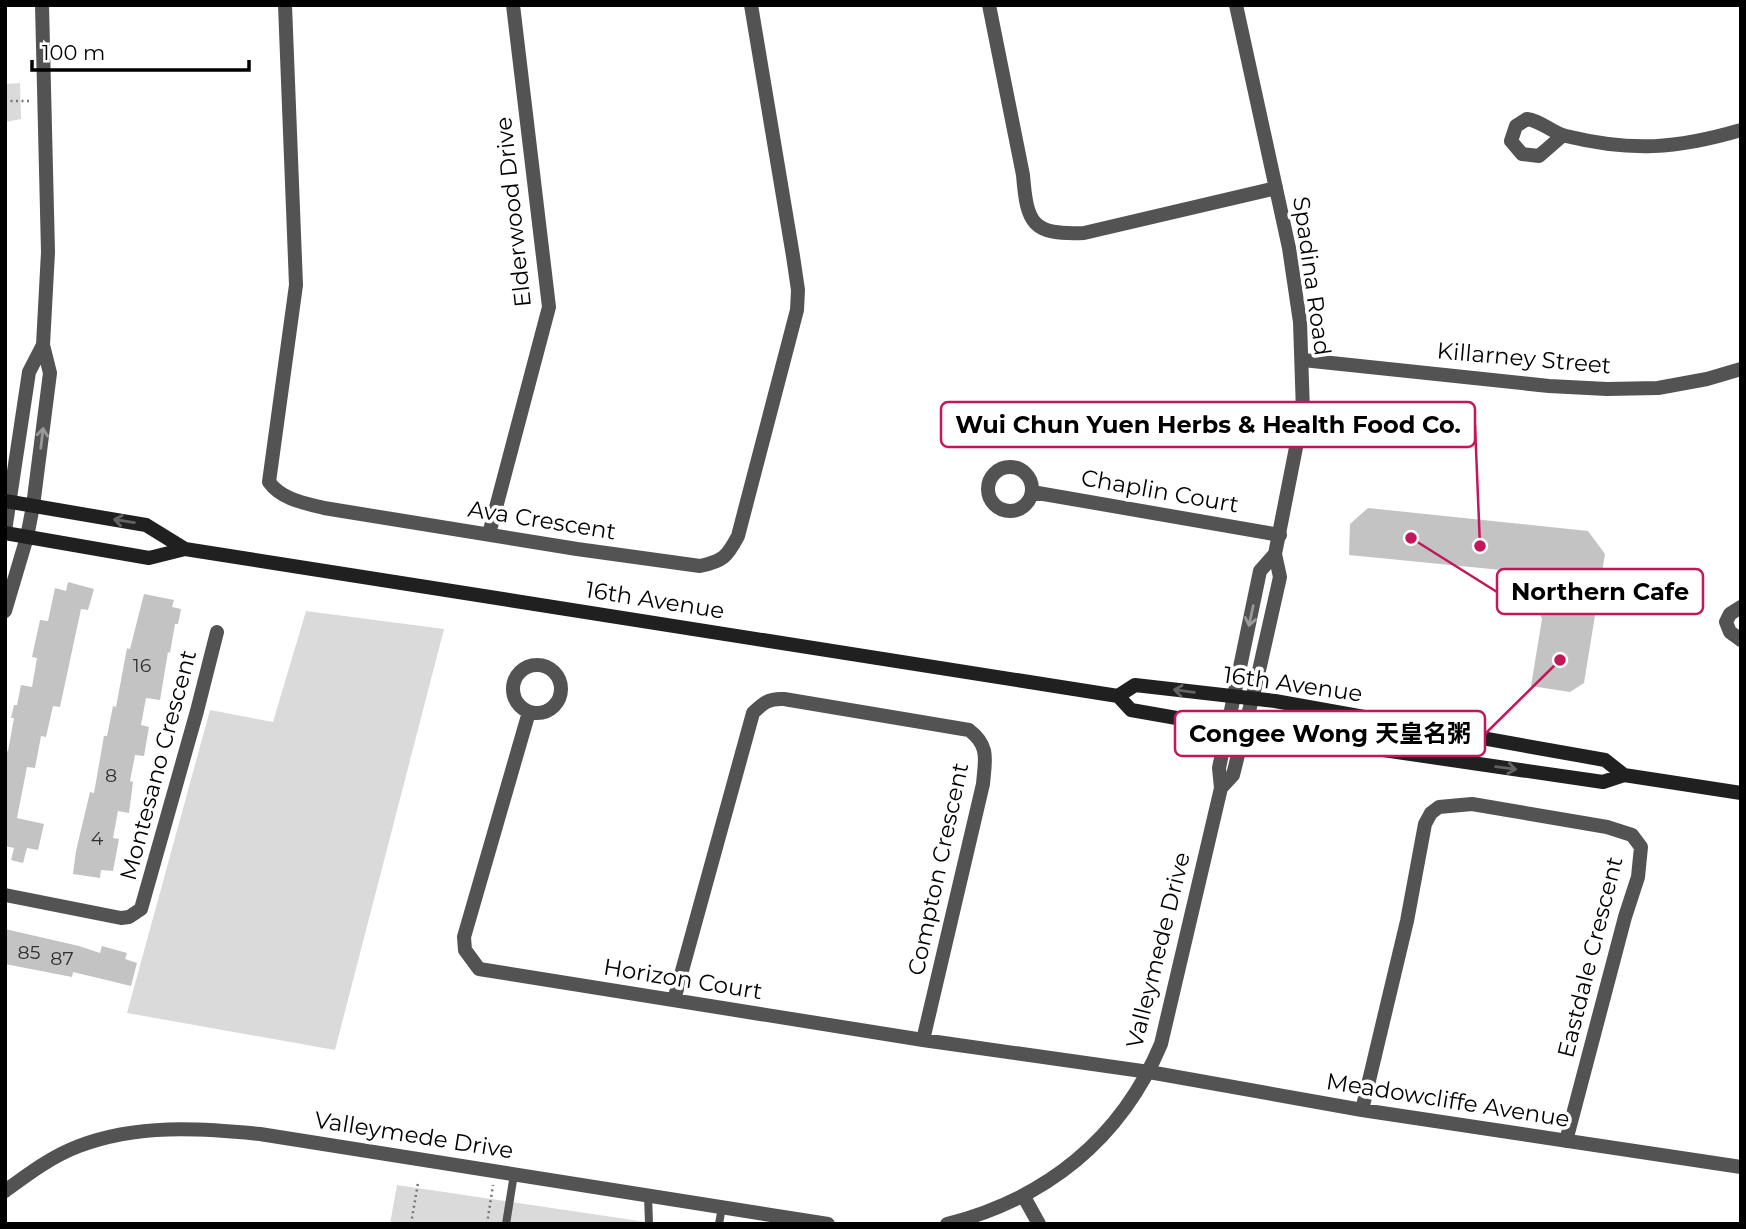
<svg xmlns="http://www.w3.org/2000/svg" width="1746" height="1229" font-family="Montserrat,'Noto Sans SC',sans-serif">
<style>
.green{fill:#dadada}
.building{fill:#c3c3c3}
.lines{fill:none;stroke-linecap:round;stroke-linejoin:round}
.path{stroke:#757575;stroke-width:2.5;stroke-dasharray:2 3.5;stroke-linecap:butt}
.service{stroke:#535353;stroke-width:8}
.minor{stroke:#535353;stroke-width:14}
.tertiary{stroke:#535353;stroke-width:14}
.secondary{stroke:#202020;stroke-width:14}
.oneway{stroke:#989898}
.oneway2{stroke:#636363}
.labels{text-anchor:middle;stroke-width:7;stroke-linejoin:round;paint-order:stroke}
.number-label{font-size:19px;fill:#313131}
.street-label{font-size:23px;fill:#000;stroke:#fff}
.leader{fill:none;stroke:#c2185b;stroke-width:2.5}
.callout-dot{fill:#c2185b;stroke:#fff;stroke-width:2.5}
.callout{fill:#fff;stroke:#c2185b;stroke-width:2.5}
.callout-label{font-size:24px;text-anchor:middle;font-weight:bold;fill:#000}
</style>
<rect width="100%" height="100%" fill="#fff"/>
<path class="green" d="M20 83 21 119 5 122V84Z
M306 611 444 629 335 1050 127 1013 210 710 273 722Z
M397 1185 660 1224H390Z"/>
<path class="building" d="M1368 508 1588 531 1605 554 1584 683 1570 692 1531 686 1542 619 1532 594 1500 578 1501 570 1349 555 1350 524Z
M68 582 94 589 88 610 81 609 60 707 53 706 46 737 41 736 35 768 27 767 17 818 44 824 38 850 27 848 23 863 11 860 14 848 5 846V750L8 751 14 718H11L14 705H17L21 685 32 687 37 658 32 657 40 620 48 621 55 588 66 591Z
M144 594 174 600 172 607 181 609 178 624H175L170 653 168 652 160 700 146 698 141 725 149 727 144 756 135 755 130 781 133 782 129 813 118 811 113 838 119 839 113 871 101 870 100 878 73 874 76 851 90 792 94 793 104 736H107L113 706 116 707 127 648 130 649Z
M5 929 79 946 100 953 102 946 127 953 125 959 137 963 131 986 73 972 72 977 5 964Z"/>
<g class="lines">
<path class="path" d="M5 101H30
M411 1224 418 1183
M487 1224 493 1185"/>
<path class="service" d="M648 1195 649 1224
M506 1224 514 1174
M719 1224 722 1207"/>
<path class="minor" d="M285 5 296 285 269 482C281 499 304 503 324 508L577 549 700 566C723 561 727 557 738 536L797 310 798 290 793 256 751 5
M989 5 1023 175C1027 224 1032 235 1084 233L1276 188
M1562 136 1539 156 1522 154 1511 141 1516 126 1527 119C1542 121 1552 133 1566 136 1632 152 1676 149 1741 130
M1303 360 1549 386 1607 389 1658 388 1707 379 1741 369
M988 489a22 22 0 1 1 44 0a22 22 0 1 1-44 0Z
M1032 492 1280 535
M489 534 549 307 513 5
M1741 607 1730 614 1726 622 1730 632 1741 640
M513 689a24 24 0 1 1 48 0a24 24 0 1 1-48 0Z
M529 712 464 937 465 950 479 969 923 1040 1149 1072 1362 1110 1741 1167
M5 895 121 918 129 917 141 909 197 711 217 632
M674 1000 753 713C763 703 769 698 784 699L969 730C990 746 985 760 983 784L923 1040
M1362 1110 1407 921 1425 824 1431 813 1439 807 1472 804 1607 827 1632 835 1641 847 1638 877 1625 917 1566 1141
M1024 1197 1039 1224"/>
<path class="tertiary" d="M5 531 29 372 43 345
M5 611 27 537 33 506 50 373 43 345 48 252 42 5
M1221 788 1233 775 1258 675 1280 577 1275 554
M5 1191C28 1174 52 1156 79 1146 137 1124 199 1128 260 1134L828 1224
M947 1224C1046 1199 1121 1139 1161 1044L1221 788 1219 768 1260 571 1275 554 1303 412 1300 322 1289 248 1236 5"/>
<path class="secondary" d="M5 501 146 525 185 549
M5 533 149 558 185 549 1118 696 1131 710 1245 730 1603 782 1624 775 1741 793
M1118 696 1135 685 1275 701 1605 760 1624 775"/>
</g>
<defs><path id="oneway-shaft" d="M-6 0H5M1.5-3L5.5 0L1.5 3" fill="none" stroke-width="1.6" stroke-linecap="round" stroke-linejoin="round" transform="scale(1.75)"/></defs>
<g class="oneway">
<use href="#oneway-shaft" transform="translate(42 438) rotate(-83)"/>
<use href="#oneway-shaft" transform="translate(1251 616) rotate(102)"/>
</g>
<g class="oneway2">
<use href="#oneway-shaft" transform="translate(124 521) rotate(-171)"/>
<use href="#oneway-shaft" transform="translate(1184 691) rotate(-173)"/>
<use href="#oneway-shaft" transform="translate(1506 768) rotate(8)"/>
</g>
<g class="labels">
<g class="number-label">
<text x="142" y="672">16</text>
<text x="111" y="782">8</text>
<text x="97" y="845">4</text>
<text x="29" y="959">85</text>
<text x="62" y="965">87</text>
</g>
<g class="street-label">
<text transform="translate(513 212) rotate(-96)" y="8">Elderwood Drive</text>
<text transform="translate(1312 276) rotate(82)" y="8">Spadina Road</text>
<text transform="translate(1524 358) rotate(5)" y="8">Killarney Street</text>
<text transform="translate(1160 491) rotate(10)" y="8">Chaplin Court</text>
<text transform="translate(542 520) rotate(9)" y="8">Ava Crescent</text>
<text transform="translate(655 600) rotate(9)" y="8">16th Avenue</text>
<text transform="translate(1293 684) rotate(8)" y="8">16th Avenue</text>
<text transform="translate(158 765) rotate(-75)" y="8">Montesano Crescent</text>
<text transform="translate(938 869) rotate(-78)" y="8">Compton Crescent</text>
<text transform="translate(1158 950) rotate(-76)" y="8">Valleymede Drive</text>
<text transform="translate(1590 957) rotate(-76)" y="8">Eastdale Crescent</text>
<text transform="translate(683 979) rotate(9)" y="8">Horizon Court</text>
<text transform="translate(1448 1100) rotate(9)" y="8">Meadowcliffe Avenue</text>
<text transform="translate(414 1135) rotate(9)" y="8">Valleymede Drive</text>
</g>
</g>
<path class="leader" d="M1480 546L1475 425M1411 538L1497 592M1560 660L1485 734"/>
<g class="callout-dot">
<circle cx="1480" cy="546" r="7"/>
<circle cx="1411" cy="538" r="7"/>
<circle cx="1560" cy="660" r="7"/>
</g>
<g class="callout">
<rect x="941" y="402" width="534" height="45" rx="7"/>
<rect x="1497" y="569" width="206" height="45" rx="7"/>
<rect x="1175" y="711" width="310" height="45" rx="7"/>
</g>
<g class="callout-label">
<text x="1208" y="433">Wui Chun Yuen Herbs &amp; Health Food Co.</text>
<text x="1600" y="600">Northern Cafe</text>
<text x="1330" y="742">Congee Wong 天皇名粥</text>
</g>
<rect width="1746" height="1229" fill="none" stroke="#000000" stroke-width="14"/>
<path d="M32 60v10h217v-10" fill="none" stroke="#000000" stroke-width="3.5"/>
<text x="42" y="60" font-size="21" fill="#000000" stroke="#ffffff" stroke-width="5" paint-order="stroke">100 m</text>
</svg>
